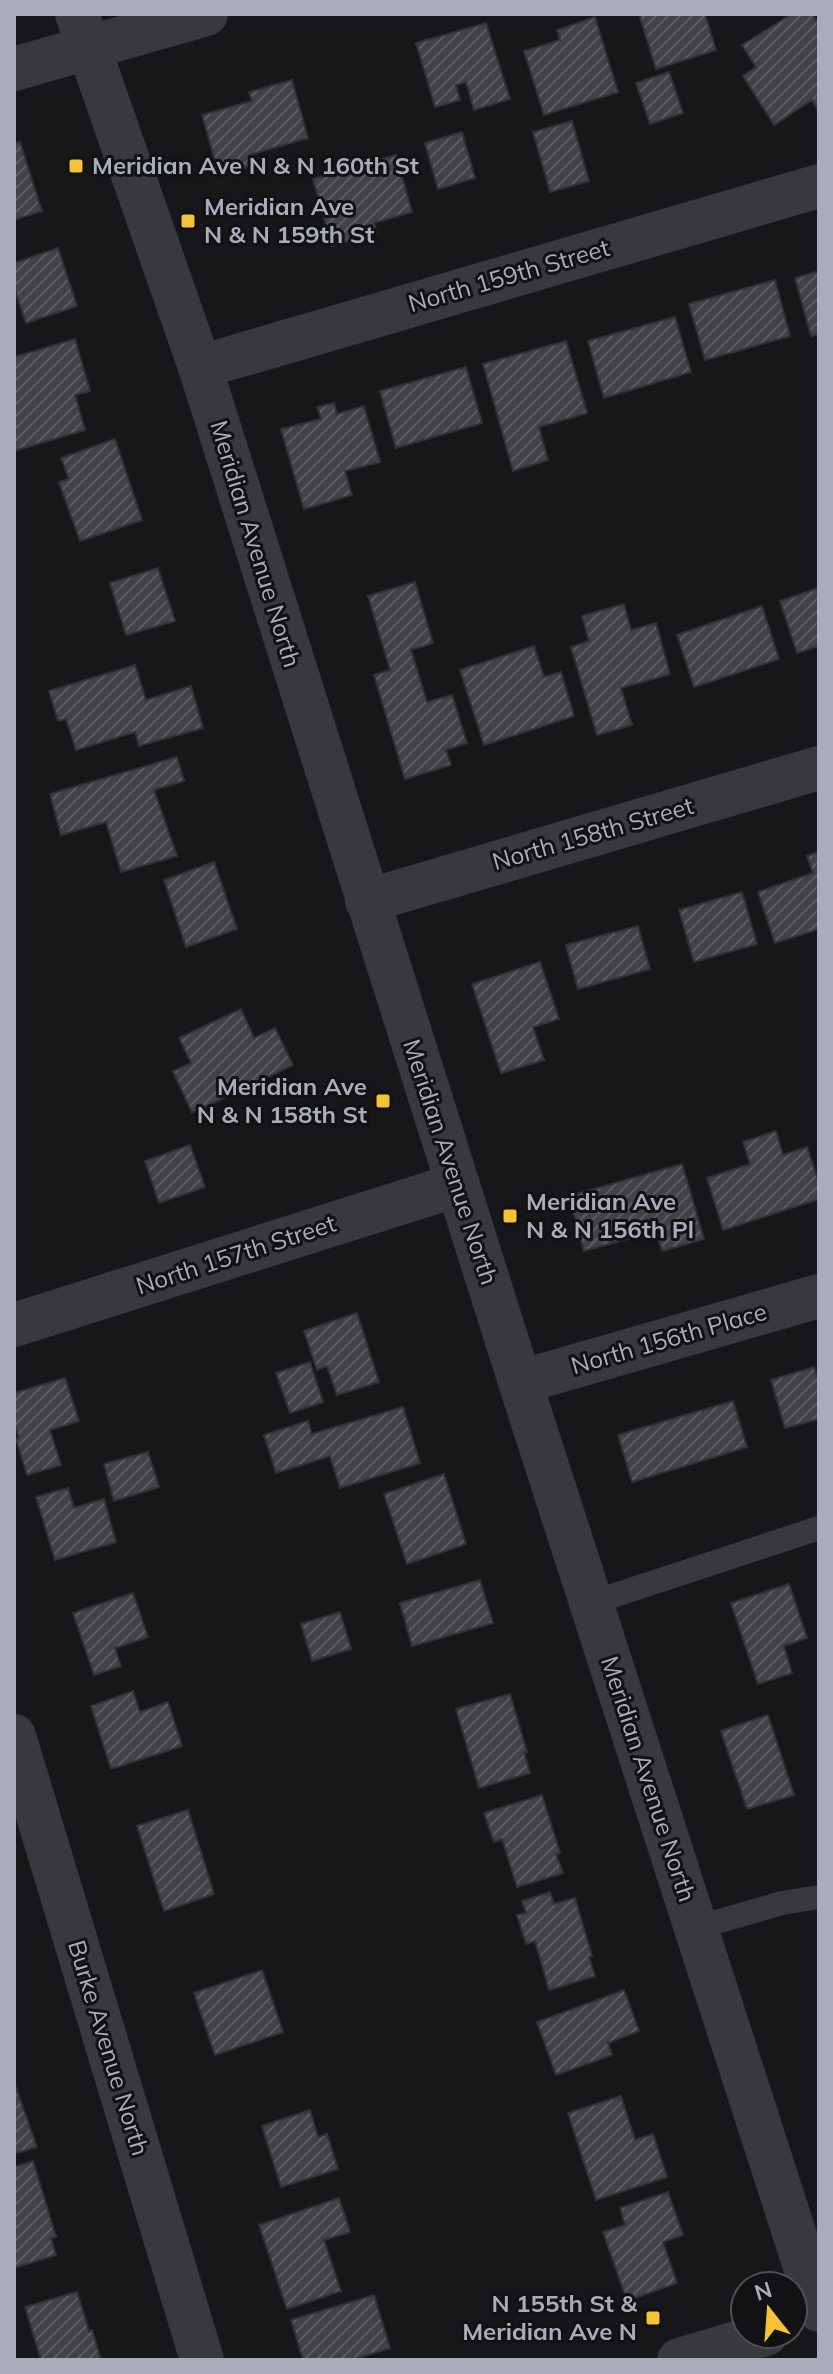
<svg xmlns="http://www.w3.org/2000/svg" width="833" height="2374" font-family="Mulish,sans-serif">
<style>
.building{fill:url(#building-hatch);stroke:#323135;stroke-width:2}
.lines{fill:none;stroke-linecap:round;stroke-linejoin:round}
.service{stroke:#38393e;stroke-width:24}
.minor{stroke:#38393e;stroke-width:44}
.tertiary{stroke:#38393e;stroke-width:44}
.poi-dot{fill:#f5c333;stroke:#121214;stroke-width:3}
.labels{text-anchor:middle;stroke-width:6;stroke-linejoin:round;paint-order:stroke}
.poi-label{font-size:24px;font-weight:bold;fill:#a9adb9;stroke:#121214;text-anchor:start}
.street-label{font-size:24px;fill:#a9adb9;stroke:#121214}
</style>
<defs>
<pattern id="building-hatch" width="6" height="6" patternUnits="userSpaceOnUse" patternTransform="scale(2)"><rect width="6" height="6" fill="#414246"/><path d="M-1 1l2-2M0 6l6-6M5 7l2-2" fill="none" stroke="#5a5b5f"/></pattern>
</defs>
<rect width="100%" height="100%" fill="#171719"/>
<path class="building" d="M639 14H705L716 50 656 69Z
M792 14H812L819 24V112L812 100 774 125 743 76 756 67 742 45Z
M595 17 618 92 544 115 524 51 560 40 557 30Z
M486 23 510 99 474 110 466 82 456 85 460 100 435 107 416 43Z
M669 72 683 113 650 124 636 83Z
M292 80 308 138 249 155 252 166 219 175 202 115 252 101 249 92Z
M572 121 589 181 550 192 533 132Z
M462 132 475 178 438 189 425 143Z
M20 142 42 211 14 220V144Z
M396 155 412 212 374 223 377 233 332 246 313 179Z
M58 248 77 306 26 323 14 287V263Z
M819 271V334L811 336 795 278Z
M775 280 790 336 705 360 689 304Z
M675 317 691 372 604 398 588 341Z
M75 339 90 391 75 395 85 430 14 451V357Z
M566 341 587 413 539 427 548 460 513 471 483 364Z
M466 367 482 423 396 448 380 391Z
M334 403 337 414 364 406 380 462 345 471 352 495 304 509 281 429 321 419 317 407Z
M115 439 142 520 80 541 59 482 69 479 61 458Z
M158 568 175 621 126 635 110 583Z
M415 582 433 643 411 650 427 702 452 695 467 743 446 750 451 765 405 779 374 675 390 670 368 596Z
M819 588V646L797 653 780 601Z
M624 604 631 630 656 623 670 674 621 688 632 725 597 735 571 647 589 641 582 616Z
M762 606 779 659 694 687 677 635Z
M534 646 544 677 561 672 574 716 484 745 460 670Z
M135 665 146 700 191 686 203 728 139 746 135 732 76 750 66 719 58 721 49 691Z
M177 757 184 781 154 790 177 856 121 872 106 822 61 835 50 794Z
M819 852V929L775 943 758 892 813 873 807 856Z
M214 862 237 929 186 947 164 880Z
M742 892 757 944 694 962 679 910Z
M638 926 650 969 578 989 566 945Z
M540 962 559 1019 533 1027 544 1060 501 1073 472 984Z
M241 1009 254 1038 275 1028 293 1065 192 1113 173 1071 191 1063 179 1038Z
M776 1131 783 1155 807 1147 819 1183V1199L723 1230 707 1178 750 1164 743 1142Z
M190 1145 205 1187 159 1203 145 1161Z
M682 1164 704 1239 662 1251 656 1231 584 1251 569 1196Z
M357 1313 379 1382 337 1395 327 1366 317 1370 304 1331Z
M310 1362 323 1402 290 1413 276 1373Z
M814 1367 819 1383V1419L785 1428 771 1380Z
M65 1378 79 1421 50 1430 61 1465 27 1475 16 1439 19 1438 14 1423V1393Z
M733 1401 747 1447 632 1482 618 1435Z
M403 1407 420 1463 340 1488 330 1456 276 1473 264 1435 308 1421 312 1434Z
M148 1452 159 1487 114 1501 104 1464Z
M444 1474 466 1544 407 1564 384 1494Z
M68 1488 74 1508 104 1499 116 1542 55 1560 36 1497Z
M480 1580 493 1623 412 1646 400 1603Z
M789 1584 807 1638 784 1646 792 1673 758 1684 731 1603Z
M133 1593 148 1637 115 1648 121 1666 94 1675 73 1613Z
M340 1612 351 1649 312 1661 301 1624Z
M133 1691 140 1712 168 1702 182 1746 111 1769 91 1706Z
M510 1694 527 1752H524L530 1773 479 1788 456 1709Z
M768 1715 794 1795 747 1809 721 1731Z
M542 1795 560 1853 556 1854 563 1873 517 1887 502 1839 494 1842 484 1813Z
M188 1810 214 1894 164 1911 137 1826Z
M550 1892 554 1904 575 1898 592 1956 589 1957 595 1976 549 1990 535 1941 526 1944 517 1915 526 1913 522 1901Z
M262 1970 283 2032 215 2055 194 1993Z
M624 1990 639 2031 608 2043 612 2055 556 2075 537 2022Z
M14 2082 37 2147 14 2154Z
M621 2096 635 2140 653 2134 667 2177 596 2200 568 2113Z
M310 2110 318 2137 327 2134 338 2169 281 2187 262 2126Z
M33 2161 56 2237 51 2238 56 2255 14 2268V2167Z
M668 2192 683 2235 663 2242 677 2283 627 2301 603 2232 625 2225 620 2208Z
M339 2198 350 2232 324 2240 341 2291 287 2309 259 2225Z
M77 2292 89 2331 92 2330 101 2360H41L25 2307Z
M374 2295 390 2348 352 2360H303L291 2320Z"/>
<g class="lines">
<path class="service" d="M591 1603 819 1528
M696 1928 782 1903 819 1897"/>
<path class="minor" d="M14 69 206 14
M200 367 819 186
M367 901 819 768
M14 1325 457 1185
M520 1382 819 1296
M14 1736 202 2360"/>
<path class="tertiary" d="M77 14 200 367 520 1382 819 2310
M679 2360 766 2334"/>
</g>
<g class="poi-dot">
<rect x="68" y="158" width="16" height="16" rx="4"/>
<rect x="180" y="213" width="16" height="16" rx="4"/>
<rect x="375" y="1093" width="16" height="16" rx="4"/>
<rect x="502" y="1208" width="16" height="16" rx="4"/>
<rect x="645" y="2310" width="16" height="16" rx="4"/>
</g>
<g class="labels">
<g class="poi-label">
<text x="92" y="174">Meridian Ave N &amp; N 160th St</text>
<text x="204" y="215">Meridian Ave<tspan x="204" dy="28">N &amp; N 159th St</tspan></text>
<text x="367" y="1095" text-anchor="end">Meridian Ave<tspan x="367" dy="28">N &amp; N 158th St</tspan></text>
<text x="526" y="1210">Meridian Ave<tspan x="526" dy="28">N &amp; N 156th Pl</tspan></text>
<text x="637" y="2312" text-anchor="end">N 155th St &amp;<tspan x="637" dy="28">Meridian Ave N</tspan></text>
</g>
<g class="street-label">
<text transform="translate(509 276) rotate(-16)" y="8">North 159th Street</text>
<text transform="translate(255 544) rotate(73)" y="8">Meridian Avenue North</text>
<text transform="translate(593 834) rotate(-16)" y="8">North 158th Street</text>
<text transform="translate(450 1162) rotate(72)" y="8">Meridian Avenue North</text>
<text transform="translate(236 1255) rotate(-18)" y="8">North 157th Street</text>
<text transform="translate(669 1339) rotate(-16)" y="8">North 156th Place</text>
<text transform="translate(648 1779) rotate(72)" y="8">Meridian Avenue North</text>
<text transform="translate(108 2048) rotate(73)" y="8">Burke Avenue North</text>
</g>
</g>
<rect width="833" height="2374" fill="none" stroke="#a9adb9" stroke-width="32"/>
<g transform="translate(769 2310) rotate(343)"><circle r="38" fill="#121214" stroke="#4e5056" stroke-width="2"/>
<path d="M0-6L14 30L0 20L-14 30Z" fill="#f5c333"/>
<text y="-12" font-size="22" font-weight="bold" text-anchor="middle" fill="#a9adb9">N</text>
</g>
</svg>
